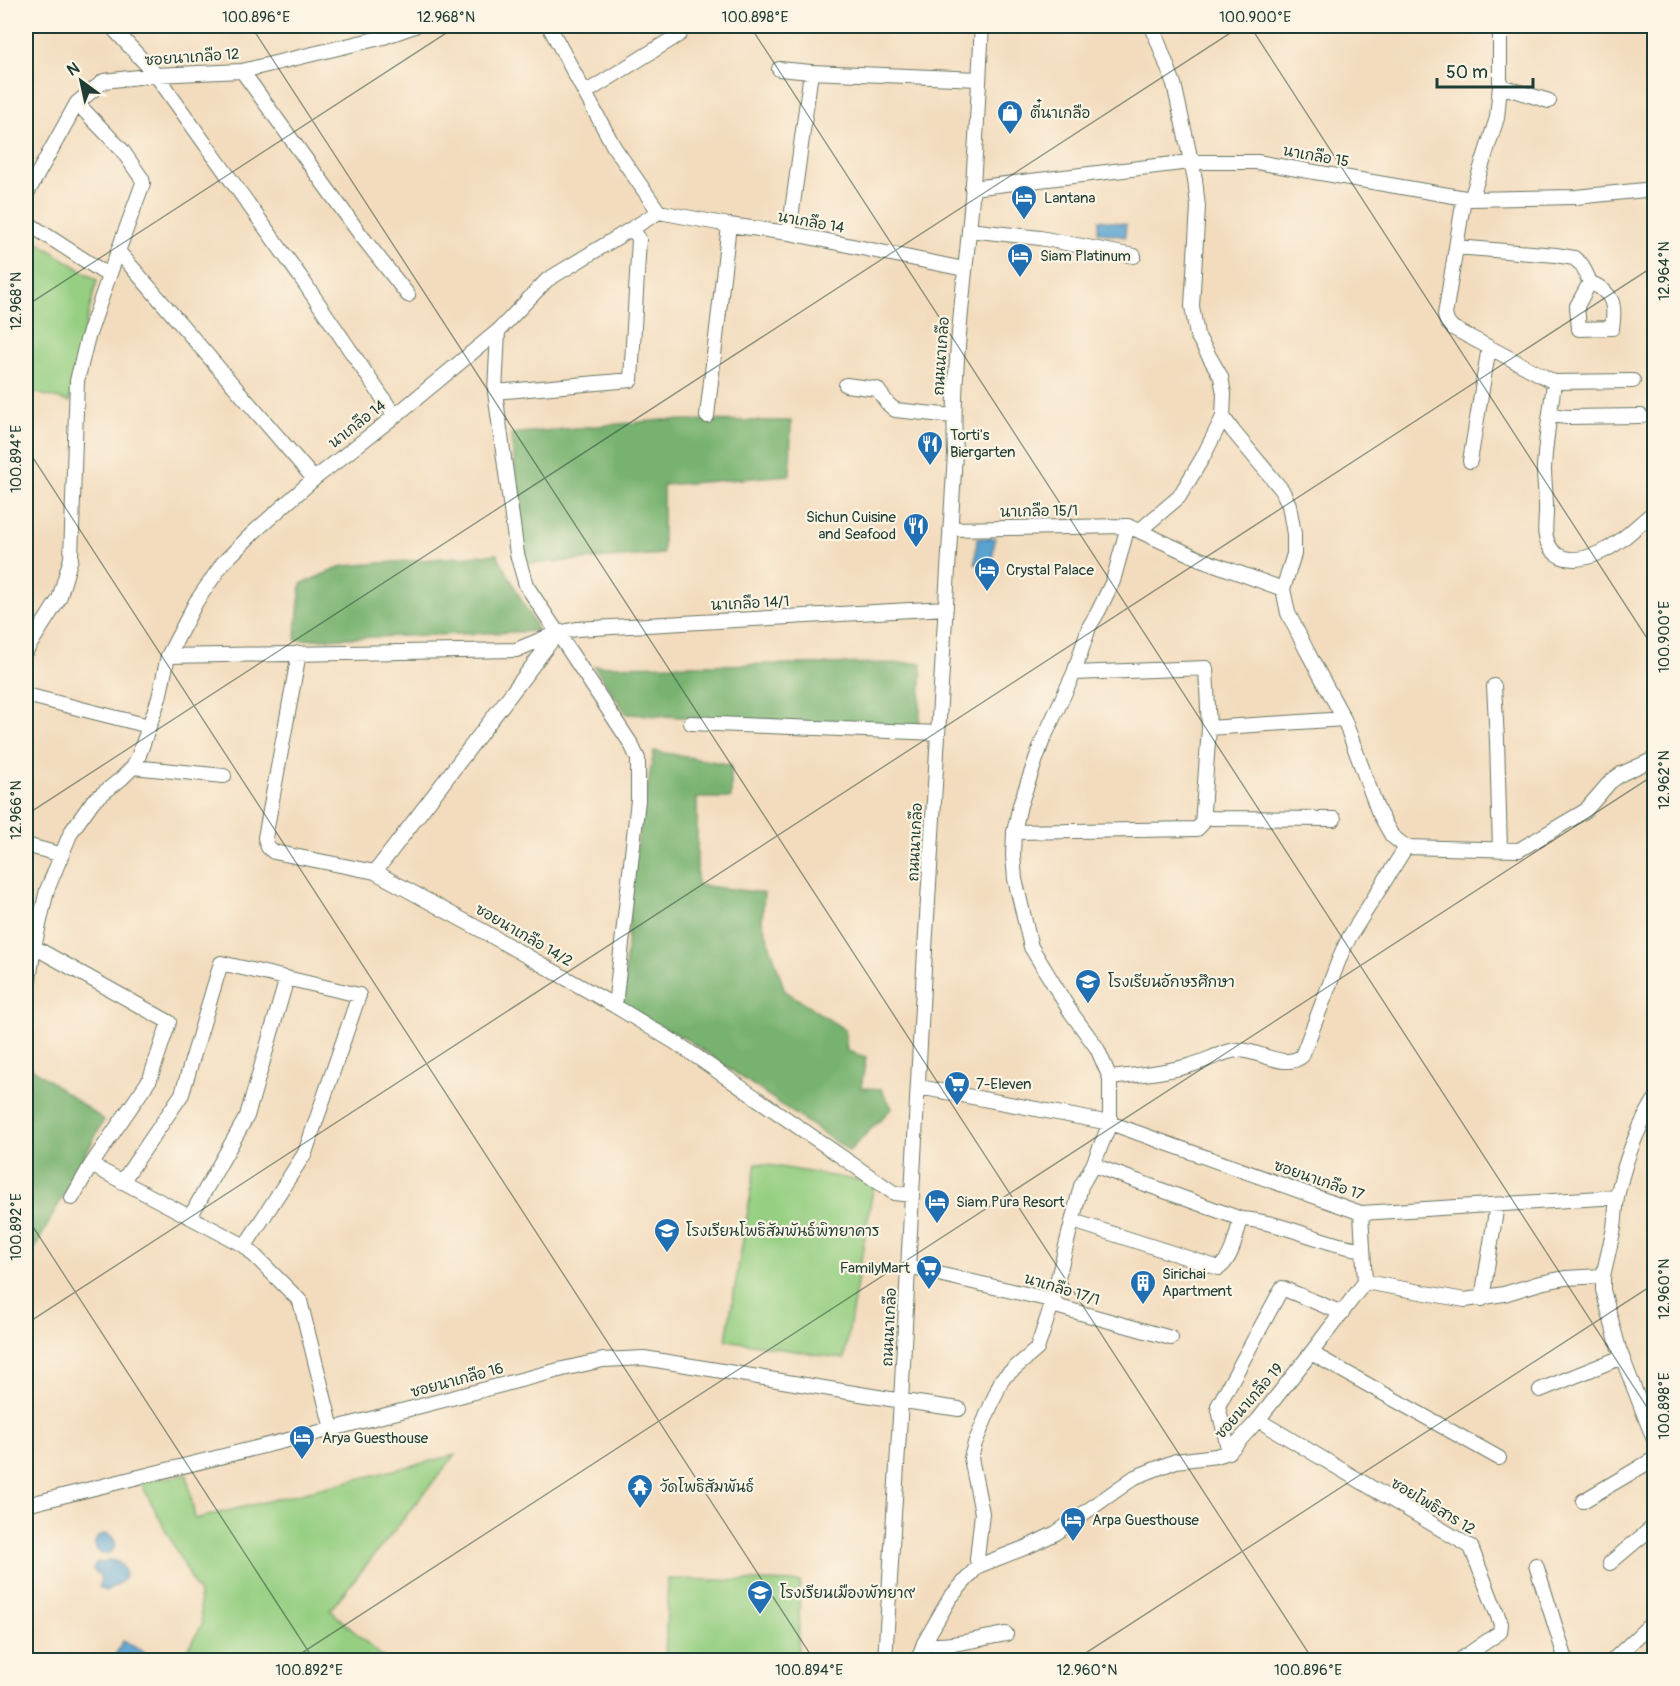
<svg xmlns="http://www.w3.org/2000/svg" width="1680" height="1686" font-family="Pangolin,'Playpen Sans Thai',sans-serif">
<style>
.green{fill:#96cf82;stroke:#5a865b;stroke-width:1.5}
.forest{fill:#78b270;stroke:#4c7852;stroke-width:1.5}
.water{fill:#58a3d0;stroke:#3c7082;stroke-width:1.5}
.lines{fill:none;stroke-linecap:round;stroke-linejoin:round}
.minor-casing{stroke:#697564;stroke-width:16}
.minor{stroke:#fff;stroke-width:14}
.ticks{fill:none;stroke:#1f3d34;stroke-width:1.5;stroke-opacity:0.45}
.labels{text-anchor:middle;stroke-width:4.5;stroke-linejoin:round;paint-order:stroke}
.street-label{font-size:15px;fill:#1f3d34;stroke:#fcf5e5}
.poi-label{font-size:15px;fill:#1f3d34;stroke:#fcf5e5;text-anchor:start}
.neatline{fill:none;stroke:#1f3d34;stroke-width:2}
.ticks-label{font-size:15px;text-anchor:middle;fill:#1f3d34}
</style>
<rect width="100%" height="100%" fill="#fcf5e5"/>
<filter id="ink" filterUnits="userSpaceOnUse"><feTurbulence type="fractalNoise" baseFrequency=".0167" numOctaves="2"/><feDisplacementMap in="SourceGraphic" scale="12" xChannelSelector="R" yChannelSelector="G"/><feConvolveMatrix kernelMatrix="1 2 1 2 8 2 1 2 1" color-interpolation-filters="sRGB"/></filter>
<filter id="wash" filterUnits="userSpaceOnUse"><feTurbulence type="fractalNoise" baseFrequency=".008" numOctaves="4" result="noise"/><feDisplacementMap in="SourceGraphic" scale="24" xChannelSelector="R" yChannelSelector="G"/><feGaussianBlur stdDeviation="1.35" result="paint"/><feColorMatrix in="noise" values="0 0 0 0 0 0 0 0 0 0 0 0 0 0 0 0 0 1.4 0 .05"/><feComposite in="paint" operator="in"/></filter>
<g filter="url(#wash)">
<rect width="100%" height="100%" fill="#f3dcbd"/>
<path class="green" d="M26 235 97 280 71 382 70 402 26 390Z
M756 1163 874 1183 844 1359 726 1340Z
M455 1455 330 1610 386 1660H181L202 1625 199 1594 140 1481 187 1475 195 1519Z
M668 1579 800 1582 798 1660H665Z"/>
<path class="forest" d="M663 420 791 421 790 475 663 485V554L526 564 511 434Z
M497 554 538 631 295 640 301 584 343 566Z
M922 663 919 730 627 714 594 666Z
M654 751 731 765V798H697V885L764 893 762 921 785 991 845 1030 847 1051 866 1057 861 1088 881 1089 892 1108 849 1151 686 1039 622 1006 634 863Z
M26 1064 104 1120 26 1265Z"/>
<path class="water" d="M1099 220 1126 224 1125 237 1098 232Z
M977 538H995L992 563 975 564Z
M95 1544a10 10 0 1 1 20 0a10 10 0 1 1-20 0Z
M110 1560C121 1561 131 1572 121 1582 116 1587 112 1585 108 1590L104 1591 99 1587 101 1581 99 1574 94 1571 93 1568 97 1562 103 1563Z
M123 1641 152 1656 150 1660H116L113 1659Z"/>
</g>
<g filter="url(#ink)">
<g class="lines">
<defs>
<path id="minor" d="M111 26 156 75 299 275 395 416
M549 26 614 147 659 212
M779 69 811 72 979 79
M242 71 360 234 408 295
M1500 86 1549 101
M585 93 680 34
M77 103 122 150 142 179 143 183 109 276
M972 188 1190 162H1257L1471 199 1576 197 1654 189
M26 195 77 103 104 81 156 75 242 71 384 37 415 26
M1464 198 1445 315 1447 322 1453 328 1554 382 1633 381
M1471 199 1497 118 1500 86V26
M26 222 109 276 87 340 77 381 71 558 59 599 26 651
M969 230 1040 238 1134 256
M789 233 811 72
M1456 247 1556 255 1574 258 1582 265 1590 282 1577 306 1579 329 1612 328C1616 304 1613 293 1590 282
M118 251 314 479
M498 331 495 392 517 554 526 585 631 744 638 759V800L615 1006
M1554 382C1551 411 1545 440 1544 469 1544 481 1546 493 1546 506 1547 522 1541 536 1552 550 1564 564 1585 559 1599 553 1621 544 1636 526 1654 512
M846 385 877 389 888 404 895 410 953 416
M495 392 631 380 639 239 633 229
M1550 415 1567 417 1641 416
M707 416 729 225
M1223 417 1233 431 1282 490 1289 505 1294 534V554L1283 589 1288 613 1307 651 1344 719 1378 811 1392 836 1406 847 1519 850 1585 811 1610 782 1621 774 1654 759
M1470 461 1489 347
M950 529 1128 526 1139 531 1179 497 1203 457 1223 417 1224 394 1221 377 1197 335 1192 306 1198 207 1195 179 1174 84 1152 26
M1139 531 1200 559 1283 589
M299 653 265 838 268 847 274 852 375 872 481 930 615 1006 681 1046 894 1193 912 1195
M168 656 516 650 557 633 577 629 946 608
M1494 686 1497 740 1500 850
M26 695 149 726
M691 723 938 733
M1209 728 1344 719
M133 767 224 776
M1203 816 1212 818 1334 819
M1014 832 1197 829 1202 824 1209 728 1206 668 1074 673
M26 845 62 855
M375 872 556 635
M34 947 169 1022 150 1079 91 1165 72 1198
M26 999 34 947 47 890 71 832 93 801 121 779 133 767 139 755 159 698 168 656 196 602 223 563 254 532 314 479 395 416 498 331 547 280 659 212 729 225 789 233 964 269
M1110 1078C1136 1075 1162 1073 1188 1066 1202 1063 1228 1049 1240 1050 1260 1051 1285 1070 1302 1056L1342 952 1350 936 1406 847
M919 1087 1110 1123 1361 1213 1617 1197C1624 1163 1636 1131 1654 1101
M91 1165 245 1246 300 1301 332 1429
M1093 1165 1241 1219C1270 1220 1307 1236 1336 1244 1345 1246 1354 1249 1363 1249
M122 1182 182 1094 221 963 359 995 305 1153 245 1246
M1617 1197 1614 1228 1603 1276V1290L1619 1349 1654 1440
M1361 1213 1365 1282
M190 1217 247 1116 287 978
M1073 1221 1219 1268C1233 1258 1236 1234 1241 1219
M908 1267 1051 1300 1059 1307 1171 1338
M1482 1299 1497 1205
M1311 1353 1499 1458
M1540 1390 1622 1357
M1258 1420 1471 1547 1501 1624 1500 1632 1460 1660
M1229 1452 1218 1406 1282 1288 1342 1313
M1583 1501 1654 1459
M26 1505 332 1429 563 1369 603 1360 644 1358 890 1399 959 1409
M1610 1563 1654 1526
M1536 1565 1566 1660
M978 1566 977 1559 982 1513 971 1458 975 1443 1002 1379 1037 1349 1050 1310 1081 1186 1093 1165 1110 1123V1078L1097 1048 1070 1011 1031 947 1015 879 1013 856 1014 832 1020 805 1042 742 1074 673 1089 627 1098 612 1113 581 1128 526
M924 1643C941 1650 986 1637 1006 1634
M885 1660 901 1401 925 950 955 454C952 380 962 305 969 231 976 163 978 94 982 26
M918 1660 924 1643 950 1598 978 1566 1027 1547 1056 1533 1135 1477 1176 1461 1216 1456 1229 1452 1258 1420 1311 1353 1365 1282 1465 1300 1504 1294 1540 1283 1565 1278 1603 1276
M1613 1660 1654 1621"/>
</defs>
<use href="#minor" class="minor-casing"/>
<use href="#minor" class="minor"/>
</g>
</g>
<path class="ticks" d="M251 26 1313 1660M750 26 1654 1418M1250 26 1654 649M26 306 457 26M26 447 814 1660M26 815 1241 26M26 1216 314 1660M26 1324 1654 266M291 1660 1654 775M1075 1660 1654 1284"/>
<defs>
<symbol id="shop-pin" viewBox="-11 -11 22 30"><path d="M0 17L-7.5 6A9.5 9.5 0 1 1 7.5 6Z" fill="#1f6fb2" stroke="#fcf5e5"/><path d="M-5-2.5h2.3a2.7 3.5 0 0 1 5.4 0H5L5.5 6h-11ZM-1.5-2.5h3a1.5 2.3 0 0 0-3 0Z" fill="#fff"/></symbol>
<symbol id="hotel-pin" viewBox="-11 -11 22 30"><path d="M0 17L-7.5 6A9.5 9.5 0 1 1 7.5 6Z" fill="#1f6fb2" stroke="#fcf5e5"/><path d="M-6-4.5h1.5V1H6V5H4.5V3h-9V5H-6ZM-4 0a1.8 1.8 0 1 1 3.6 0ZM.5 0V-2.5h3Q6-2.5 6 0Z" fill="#fff"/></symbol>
<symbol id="restaurant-pin" viewBox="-11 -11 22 30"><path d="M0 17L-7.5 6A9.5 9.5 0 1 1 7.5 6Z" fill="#1f6fb2" stroke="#fcf5e5"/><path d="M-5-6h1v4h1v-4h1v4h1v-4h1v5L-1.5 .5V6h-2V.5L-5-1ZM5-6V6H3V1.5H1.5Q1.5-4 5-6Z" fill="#fff"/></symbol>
<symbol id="school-pin" viewBox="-11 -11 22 30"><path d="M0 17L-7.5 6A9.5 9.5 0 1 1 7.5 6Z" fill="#1f6fb2" stroke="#fcf5e5"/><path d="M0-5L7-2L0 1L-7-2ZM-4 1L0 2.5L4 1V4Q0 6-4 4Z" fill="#fff"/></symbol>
<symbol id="supermarket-pin" viewBox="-11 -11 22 30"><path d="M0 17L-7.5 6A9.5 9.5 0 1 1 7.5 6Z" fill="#1f6fb2" stroke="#fcf5e5"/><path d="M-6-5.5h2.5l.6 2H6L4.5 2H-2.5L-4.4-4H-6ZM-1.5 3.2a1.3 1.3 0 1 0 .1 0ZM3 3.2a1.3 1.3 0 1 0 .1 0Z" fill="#fff"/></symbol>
<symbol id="building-pin" viewBox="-11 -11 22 30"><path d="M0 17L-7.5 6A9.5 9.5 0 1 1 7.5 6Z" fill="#1f6fb2" stroke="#fcf5e5"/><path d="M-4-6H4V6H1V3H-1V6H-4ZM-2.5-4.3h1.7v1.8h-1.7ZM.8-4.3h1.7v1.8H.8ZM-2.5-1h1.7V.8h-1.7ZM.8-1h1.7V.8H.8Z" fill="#fff"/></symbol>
<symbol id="temple-pin" viewBox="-11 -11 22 30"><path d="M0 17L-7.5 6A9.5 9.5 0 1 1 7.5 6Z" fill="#1f6fb2" stroke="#fcf5e5"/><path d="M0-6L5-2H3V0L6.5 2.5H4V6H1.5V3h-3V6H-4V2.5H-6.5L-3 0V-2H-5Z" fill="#fff"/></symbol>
</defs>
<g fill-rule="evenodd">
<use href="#shop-pin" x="995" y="98" width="30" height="40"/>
<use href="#hotel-pin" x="1009" y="183" width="30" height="40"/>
<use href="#hotel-pin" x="1005" y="241" width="30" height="40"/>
<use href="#restaurant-pin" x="915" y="429" width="30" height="40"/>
<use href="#restaurant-pin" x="901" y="511" width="30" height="40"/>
<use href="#hotel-pin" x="972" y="555" width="30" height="40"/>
<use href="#school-pin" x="1073" y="967" width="30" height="40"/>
<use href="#supermarket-pin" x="942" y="1069" width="30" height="40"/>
<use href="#hotel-pin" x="922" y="1187" width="30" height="40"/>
<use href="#school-pin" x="652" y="1216" width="30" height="40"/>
<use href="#supermarket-pin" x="914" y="1253" width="30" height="40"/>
<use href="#building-pin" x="1128" y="1268" width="30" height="40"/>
<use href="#hotel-pin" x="287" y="1423" width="30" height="40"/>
<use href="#temple-pin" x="625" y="1472" width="30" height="40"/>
<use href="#hotel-pin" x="1058" y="1505" width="30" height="40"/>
<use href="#school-pin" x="745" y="1578" width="30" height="40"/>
</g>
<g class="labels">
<g class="street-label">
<text transform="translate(192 57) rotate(-4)" y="5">ซอยนาเกลือ 12</text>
<text transform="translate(1316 156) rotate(10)" y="5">นาเกลือ 15</text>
<text transform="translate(811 222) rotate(10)" y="5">นาเกลือ 14</text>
<text transform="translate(941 356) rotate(-86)" y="5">ถนนนาเกลือ</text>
<text transform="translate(357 424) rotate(-38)" y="5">นาเกลือ 14</text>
<text transform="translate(1039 511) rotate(-1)" y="5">นาเกลือ 15/1</text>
<text transform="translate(750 603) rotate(-3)" y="5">นาเกลือ 14/1</text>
<text transform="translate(915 842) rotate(-87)" y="5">ถนนนาเกลือ</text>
<text transform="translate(524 935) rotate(30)" y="5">ซอยนาเกลือ 14/2</text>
<text transform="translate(1319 1180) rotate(19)" y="5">ซอยนาเกลือ 17</text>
<text transform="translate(1062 1289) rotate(17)" y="5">นาเกลือ 17/1</text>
<text transform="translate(889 1327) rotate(-87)" y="5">ถนนนาเกลือ</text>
<text transform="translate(457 1380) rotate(-15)" y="5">ซอยนาเกลือ 16</text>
<text transform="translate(1249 1401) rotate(-49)" y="5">ซอยนาเกลือ 19</text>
<text transform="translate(1433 1506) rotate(31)" y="5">ซอยโพธิสาร 12</text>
</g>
<g class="poi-label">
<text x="1030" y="118">ตี๋นาเกลือ</text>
<text x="1044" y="203">Lantana</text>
<text x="1040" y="261">Siam Platinum</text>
<text x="950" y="440">Torti's<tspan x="950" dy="17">Biergarten</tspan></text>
<text x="896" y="522" text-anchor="end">Sichun Cuisine<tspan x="896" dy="17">and Seafood</tspan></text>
<text x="1006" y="575">Crystal Palace</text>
<text x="1108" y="987">โรงเรียนอักษรศึกษา</text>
<text x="976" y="1089">7-Eleven</text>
<text x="956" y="1207">Siam Pura Resort</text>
<text x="686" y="1236">โรงเรียนโพธิสัมพันธ์พิทยาคาร</text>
<text x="910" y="1273" text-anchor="end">FamilyMart</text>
<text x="1162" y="1279">Sirichai<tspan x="1162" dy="17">Apartment</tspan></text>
<text x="322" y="1443">Arya Guesthouse</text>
<text x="660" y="1492">วัดโพธิสัมพันธ์</text>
<text x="1092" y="1525">Arpa Guesthouse</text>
<text x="780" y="1598">โรงเรียนเมืองพัทยา๙</text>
</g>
</g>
<rect width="1680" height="1686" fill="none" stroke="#fcf5e5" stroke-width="66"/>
<g transform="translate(81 81) rotate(327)" stroke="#fcf5e5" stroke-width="4.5" paint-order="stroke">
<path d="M0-4.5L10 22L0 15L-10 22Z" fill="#1f3d34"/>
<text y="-9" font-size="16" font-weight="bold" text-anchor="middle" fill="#1f3d34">N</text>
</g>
<path d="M1437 78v9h96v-9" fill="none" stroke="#1f3d34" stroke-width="3"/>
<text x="1446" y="78" font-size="18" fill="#1f3d34" stroke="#fcf5e5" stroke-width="4.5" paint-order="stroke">50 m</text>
<rect x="33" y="33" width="1614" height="1620" class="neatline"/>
<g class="ticks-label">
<text x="256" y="22">100.896°E</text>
<text x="446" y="22">12.968°N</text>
<text x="755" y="22">100.898°E</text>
<text x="1255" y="22">100.900°E</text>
<text transform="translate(1664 271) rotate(-90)" y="5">12.964°N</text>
<text transform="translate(16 301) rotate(-90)" y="5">12.968°N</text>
<text transform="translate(16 459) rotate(-90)" y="5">100.894°E</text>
<text transform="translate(1664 637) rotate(-90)" y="5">100.900°E</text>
<text transform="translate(1664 780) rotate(-90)" y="5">12.962°N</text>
<text transform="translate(16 810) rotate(-90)" y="5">12.966°N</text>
<text transform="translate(16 1227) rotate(-90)" y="5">100.892°E</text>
<text transform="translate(1664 1289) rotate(-90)" y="5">12.960°N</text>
<text transform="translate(1664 1406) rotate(-90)" y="5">100.898°E</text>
<text x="309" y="1675">100.892°E</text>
<text x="809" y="1675">100.894°E</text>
<text x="1087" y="1675">12.960°N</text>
<text x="1308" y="1675">100.896°E</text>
</g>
</svg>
